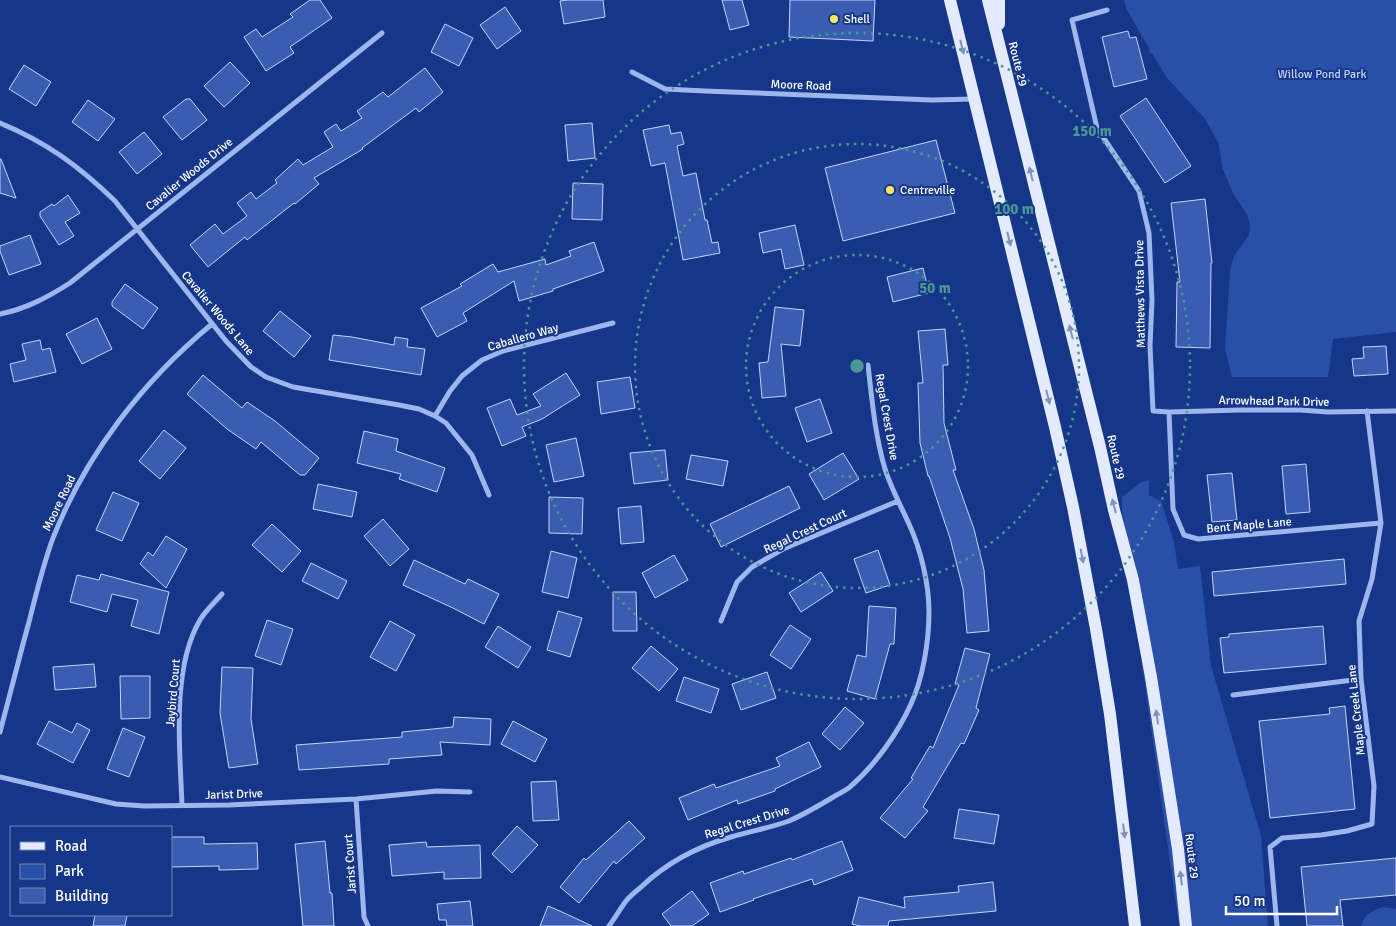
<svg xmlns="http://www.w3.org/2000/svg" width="1396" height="926" font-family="Signika,sans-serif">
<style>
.green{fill:#294fa8}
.building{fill:#3b5db1;stroke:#c4d4fa}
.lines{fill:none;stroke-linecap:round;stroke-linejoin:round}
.minor{stroke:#9eb6ee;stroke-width:5}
.primary{stroke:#e5ebff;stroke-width:12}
.oneway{fill:#7e91c4}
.ring{fill:none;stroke:#4b9892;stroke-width:2.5;stroke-dasharray:2.5 5}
.poi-dot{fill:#ffe95b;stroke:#163789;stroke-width:2}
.labels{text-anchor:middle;stroke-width:4;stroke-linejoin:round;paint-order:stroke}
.poi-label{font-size:12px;fill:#fff;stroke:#163789;text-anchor:start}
.street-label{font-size:12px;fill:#fff;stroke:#163789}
.park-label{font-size:12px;fill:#c4d4fa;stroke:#163789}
.centre{fill:#4b9892;stroke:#163789;stroke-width:2.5}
.ring-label{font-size:15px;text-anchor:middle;font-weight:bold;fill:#4b9892;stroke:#163789;stroke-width:4;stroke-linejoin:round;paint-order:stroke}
</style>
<rect width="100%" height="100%" fill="#163789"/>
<path class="green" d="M1124 0H1396V332L1333 339 1328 377H1232L1225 349 1230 271 1234 256 1249 235 1250 226 1248 216 1233 193 1222 167 1219 144 1205 119 1167 78 1152 53H1150L1149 48 1127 10Z
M1149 480V495L1161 501 1174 542 1178 569 1200 566 1211 666 1261 836 1268 926H1179L1131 585 1122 510V497L1140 483Z
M1383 907 1396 909V926H1361C1364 914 1372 911 1383 907Z"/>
<path class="building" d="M310 0H320L332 18 290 47 294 53 266 71 244 37 256 29 262 37 293 17 290 14Z
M568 0H603L605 17 564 24 560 1Z
M722 0H742L749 25 730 30Z
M790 0H875L873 41 789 37Z
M505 7 521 31 497 49 480 25Z
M445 24 473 38 459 66 431 52Z
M1128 31 1130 38 1136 37 1147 79 1114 87 1102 37Z
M230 62 250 83 224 107 204 86Z
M24 65 51 82 36 106 9 89Z
M425 68 443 92 419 112 416 108 362 148 363 149 314 178 319 184 295 204 294 203 247 240 245 237 208 267 190 245 215 224 223 234 247 216 237 203 251 192 256 199 277 183 275 180 298 159 303 165 333 147 324 132 336 124 341 131 362 118 357 111 383 92 388 97Z
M1146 98 1191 166 1165 183 1120 116Z
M186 99H190L207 120 182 140 163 117Z
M88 100 115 119 98 141 72 122Z
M592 123 595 158 568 161 565 125Z
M669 125 671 134 681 132 684 144 677 146 683 176 696 173 705 220H707L712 243 718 242 720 253 683 260 665 163 651 166 643 130Z
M144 132 162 154 137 174 119 152Z
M936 140 955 213 843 241 825 168Z
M0 159H1L16 198 0 193Z
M573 183 603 184 602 220 572 219Z
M68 195 80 213 65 222 74 236 59 245 40 216V212L52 204 54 206Z
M1205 199 1212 263H1211L1210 348 1176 347 1177 282H1180L1171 203Z
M795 225 804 265 785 269 781 249 763 253 759 233Z
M30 235 41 264 9 275 0 251V246Z
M594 242 604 271 553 289V291L519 301 514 281 463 313 467 321 437 337 421 308 462 286 460 284 493 264 498 272 545 259 546 265 571 256 569 251Z
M923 268 929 293 893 302 887 277Z
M125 284 158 308 143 329 112 306V302Z
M775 307 804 310 800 346 781 344 786 396 762 398 759 363 768 362Z
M280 311 311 336 294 357 263 331Z
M97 318 112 349 82 364 66 334Z
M945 329 948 365H943L944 423 956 470H953L974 529 984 570 989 631 967 633 963 589 950 538 929 476H928L920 443 918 383H923L918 331Z
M333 335 352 337 394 345 395 337 408 339 407 347 425 349 421 375 329 360Z
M40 340 42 350 50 348 56 372 14 382 10 364 26 360 22 344Z
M1386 346 1388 374 1354 376 1352 359 1364 358 1363 347Z
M566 373 580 395 542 419 522 427 526 436 502 446 487 408 510 399 517 415 541 406 533 394Z
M203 375 242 408 247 402 275 421 319 458 305 475H300L261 442 256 449 227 429 187 394Z
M630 377 635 408 601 414 597 382Z
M820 399 832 433 807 442 795 408Z
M164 430 186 448 160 479 139 461Z
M364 431 398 439 396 451 445 468 437 492 399 479 401 474 357 463Z
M576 438 584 476 554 482 546 445Z
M665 450 668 480 634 484 630 453Z
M843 453 859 479 824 500 809 474Z
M691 455 728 461 723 486 686 479Z
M1306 464 1310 512 1286 514 1282 466Z
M1232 473 1237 520 1212 522 1207 475Z
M318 484 357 492 352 517 313 509Z
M789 486 800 508 721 547 710 524Z
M113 492 139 503 122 541 96 530Z
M549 497 583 498 582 534 549 533Z
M641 506 644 542 621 544 618 508Z
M383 519 409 549 390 566 364 536Z
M272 524 301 551 282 572 252 545Z
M166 536 187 549 166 588 140 564 148 552 153 556Z
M878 550 890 585 866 593 854 559Z
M551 551 577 558 568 598 542 592Z
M674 555 688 580 655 598 642 573Z
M1344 559 1346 584 1214 596 1212 572Z
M414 560 465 584 468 579 499 594 484 624 453 608 403 585Z
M311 563 347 581 338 599 302 581Z
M821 572 833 591 801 612 789 593Z
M101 574 169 592 159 634 131 626 138 600 112 594 107 612 70 602 77 575 99 580Z
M613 592H636L637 631H613Z
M869 606 896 608 894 644H890L875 699 847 691 857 655 866 657Z
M558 611 582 618 570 657 547 650Z
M267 620 293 629 281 665 255 656Z
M390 621 415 635 396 671 370 657Z
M790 625 811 639 791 669 770 655Z
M498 626 531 647 518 668 485 647Z
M1323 626 1326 664 1224 673 1220 638 1229 637V634Z
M651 646 678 669 659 691 632 668Z
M965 648 990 654 976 708 979 710 964 744 961 743 923 807 928 811 905 838 880 818 913 779 911 778 930 746 933 748 959 685 955 684Z
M94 664 96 687 55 690 53 667Z
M222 667 253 668 251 719 258 764 229 768 220 713Z
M767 672 776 698 741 710 732 684Z
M120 676H150V718L121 719Z
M684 677 719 689 711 713 676 701Z
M1345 706 1355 809 1270 818 1259 721 1330 714 1329 708Z
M845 707 864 723 840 750 822 734Z
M454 717 491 719 490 745 440 742 442 755 389 759V764L299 770 296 745 402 737V732L453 727Z
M49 721 72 733 77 723 90 730 73 763 37 744Z
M513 721 547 739 535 762 501 744Z
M123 728 145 737 129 777 107 769Z
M809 742 821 767 775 789V791L738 804 737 800 688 820 679 798 714 784 716 788 780 766 776 758Z
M556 781 559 820 533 821 531 782Z
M959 809 999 815 994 844 954 838Z
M629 821 645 838 616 864 614 861 579 903 560 887 584 858 586 860Z
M517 826 538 845 512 873 492 854Z
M171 837H204V844L257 843 258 869 219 870V866L171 867Z
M325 841 330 893H332L334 926H303L295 844Z
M842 841 853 870 814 885 812 879 753 899 754 900 720 912 710 883 743 871 744 874 791 858 792 860Z
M426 842 427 847 480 845 481 878 444 879V872L392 876 389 845Z
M1396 858V895L1340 900 1343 926H1307L1301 867Z
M993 882 996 911 889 921 888 926H860L852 924 859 897 905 908 904 897 959 892 958 886Z
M692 891 709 914 692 926H671L662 914Z
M470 901 473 926H447L446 920H439L437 904Z
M548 906 562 912 592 926H540Z
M95 915H127L125 926H93Z"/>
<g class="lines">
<path class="minor" d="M1107 10 1072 20 1097 128 1139 191 1149 233 1152 300 1150 346 1153 411 1169 412 1241 410H1300L1328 412 1396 411
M632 72 665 89 705 91 932 100 974 99
M0 123C46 142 79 166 115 201L226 341 251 367 266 377 293 387 399 405 419 409 435 416 446 423 472 455 489 495
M0 314C26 309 48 297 70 283L382 33
M1169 412 1173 509 1184 535 1198 539 1381 523
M435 416 450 391 462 376 482 360 503 351 613 323
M721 621 737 582 752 567 783 549 898 501
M1233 695 1361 679
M0 732C10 695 19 658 29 622 36 594 43 565 53 538 86 454 143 381 212 324
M0 777 116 804 144 806 229 805 356 799 437 791 470 792
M356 799 364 917 368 926
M182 805C180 750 171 669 200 620 205 611 215 602 222 594
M609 926C615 918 620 909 626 901 630 896 635 892 640 888 666 863 696 847 731 837 750 831 770 828 789 821 805 814 820 805 835 796 840 793 847 790 851 786 875 765 898 733 911 704 923 678 929 641 929 612 929 584 921 550 909 524 901 506 891 488 885 469 875 435 872 400 868 365
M1277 926 1270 847 1282 838 1321 835 1347 831 1372 824 1374 786 1361 679 1359 621 1372 579 1381 523 1367 411"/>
<path class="primary" d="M950 0 1055 427 1073 507 1096 629 1110 714 1135 926
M988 0 1100 447 1114 510 1133 580 1151 677 1178 849 1186 926
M999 0V24"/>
</g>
<defs><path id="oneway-solid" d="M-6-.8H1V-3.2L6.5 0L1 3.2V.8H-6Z" transform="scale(1.25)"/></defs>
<g class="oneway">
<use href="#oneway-solid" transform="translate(962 47) rotate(76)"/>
<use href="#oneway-solid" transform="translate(1031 174) rotate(-104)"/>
<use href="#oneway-solid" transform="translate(1009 239) rotate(76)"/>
<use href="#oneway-solid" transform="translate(1071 332) rotate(-104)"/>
<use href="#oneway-solid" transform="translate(1048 397) rotate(76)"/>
<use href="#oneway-solid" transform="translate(1114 506) rotate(-104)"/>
<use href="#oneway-solid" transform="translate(1082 556) rotate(79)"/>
<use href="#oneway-solid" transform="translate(1157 717) rotate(-99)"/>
<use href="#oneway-solid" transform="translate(1124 831) rotate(83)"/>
<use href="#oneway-solid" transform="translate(1181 878) rotate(-97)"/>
</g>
<g class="ring">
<circle cx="857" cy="366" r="111"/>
<circle cx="857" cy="366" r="222"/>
<circle cx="857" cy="366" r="333"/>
</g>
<g class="poi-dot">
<circle cx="834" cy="19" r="5"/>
<circle cx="890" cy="190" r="5"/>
</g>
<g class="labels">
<g class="poi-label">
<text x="844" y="23">Shell</text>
<text x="900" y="194">Centreville</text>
</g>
<g class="street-label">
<text transform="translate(1018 64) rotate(76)" y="4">Route 29</text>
<text transform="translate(801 85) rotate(2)" y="4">Moore Road</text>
<text transform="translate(189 174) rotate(-39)" y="4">Cavalier Woods Drive</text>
<text transform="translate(1140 294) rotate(-91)" y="4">Matthews Vista Drive</text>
<text transform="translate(218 313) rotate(50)" y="4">Cavalier Woods Lane</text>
<text transform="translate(523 337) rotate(-16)" y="4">Caballero Way</text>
<text transform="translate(1274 401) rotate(1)" y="4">Arrowhead Park Drive</text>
<text transform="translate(887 417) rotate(80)" y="4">Regal Crest Drive</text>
<text transform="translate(1116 457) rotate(77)" y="4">Route 29</text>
<text transform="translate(59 503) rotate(-64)" y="4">Moore Road</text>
<text transform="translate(1249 525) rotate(-5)" y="4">Bent Maple Lane</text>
<text transform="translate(805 531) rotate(-25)" y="4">Regal Crest Court</text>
<text transform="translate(173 693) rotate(-85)" y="4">Jaybird Court</text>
<text transform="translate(1356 710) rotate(-96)" y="4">Maple Creek Lane</text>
<text transform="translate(234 794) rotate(-2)" y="4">Jarist Drive</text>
<text transform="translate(747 822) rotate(-17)" y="4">Regal Crest Drive</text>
<text transform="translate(1192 856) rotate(83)" y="4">Route 29</text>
<text transform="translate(350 864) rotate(-94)" y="4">Jarist Court</text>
</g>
<g class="park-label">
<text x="1322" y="78">Willow Pond Park</text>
</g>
</g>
<circle cx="857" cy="366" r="8" class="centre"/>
<g class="ring-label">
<text x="1092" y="136">150 m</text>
<text x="1014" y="214">100 m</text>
<text x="935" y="293">50 m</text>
</g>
<rect x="10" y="826" width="162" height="90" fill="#163789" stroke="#7387b8"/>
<rect x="20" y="842" width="25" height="8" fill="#e5ebff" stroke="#7387b8"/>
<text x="55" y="851" font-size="15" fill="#ffffff">Road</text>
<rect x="20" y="864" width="25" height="15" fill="#294fa8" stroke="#7387b8"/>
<text x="55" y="876" font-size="15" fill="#ffffff">Park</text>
<rect x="20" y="888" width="25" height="15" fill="#3b5db1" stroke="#7387b8"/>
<text x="55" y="901" font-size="15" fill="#ffffff">Building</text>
<path d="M1226 906v8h111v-8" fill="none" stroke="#ffffff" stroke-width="2.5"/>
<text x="1234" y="906" font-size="15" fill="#ffffff" stroke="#163789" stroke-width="4" paint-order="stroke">50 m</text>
</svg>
